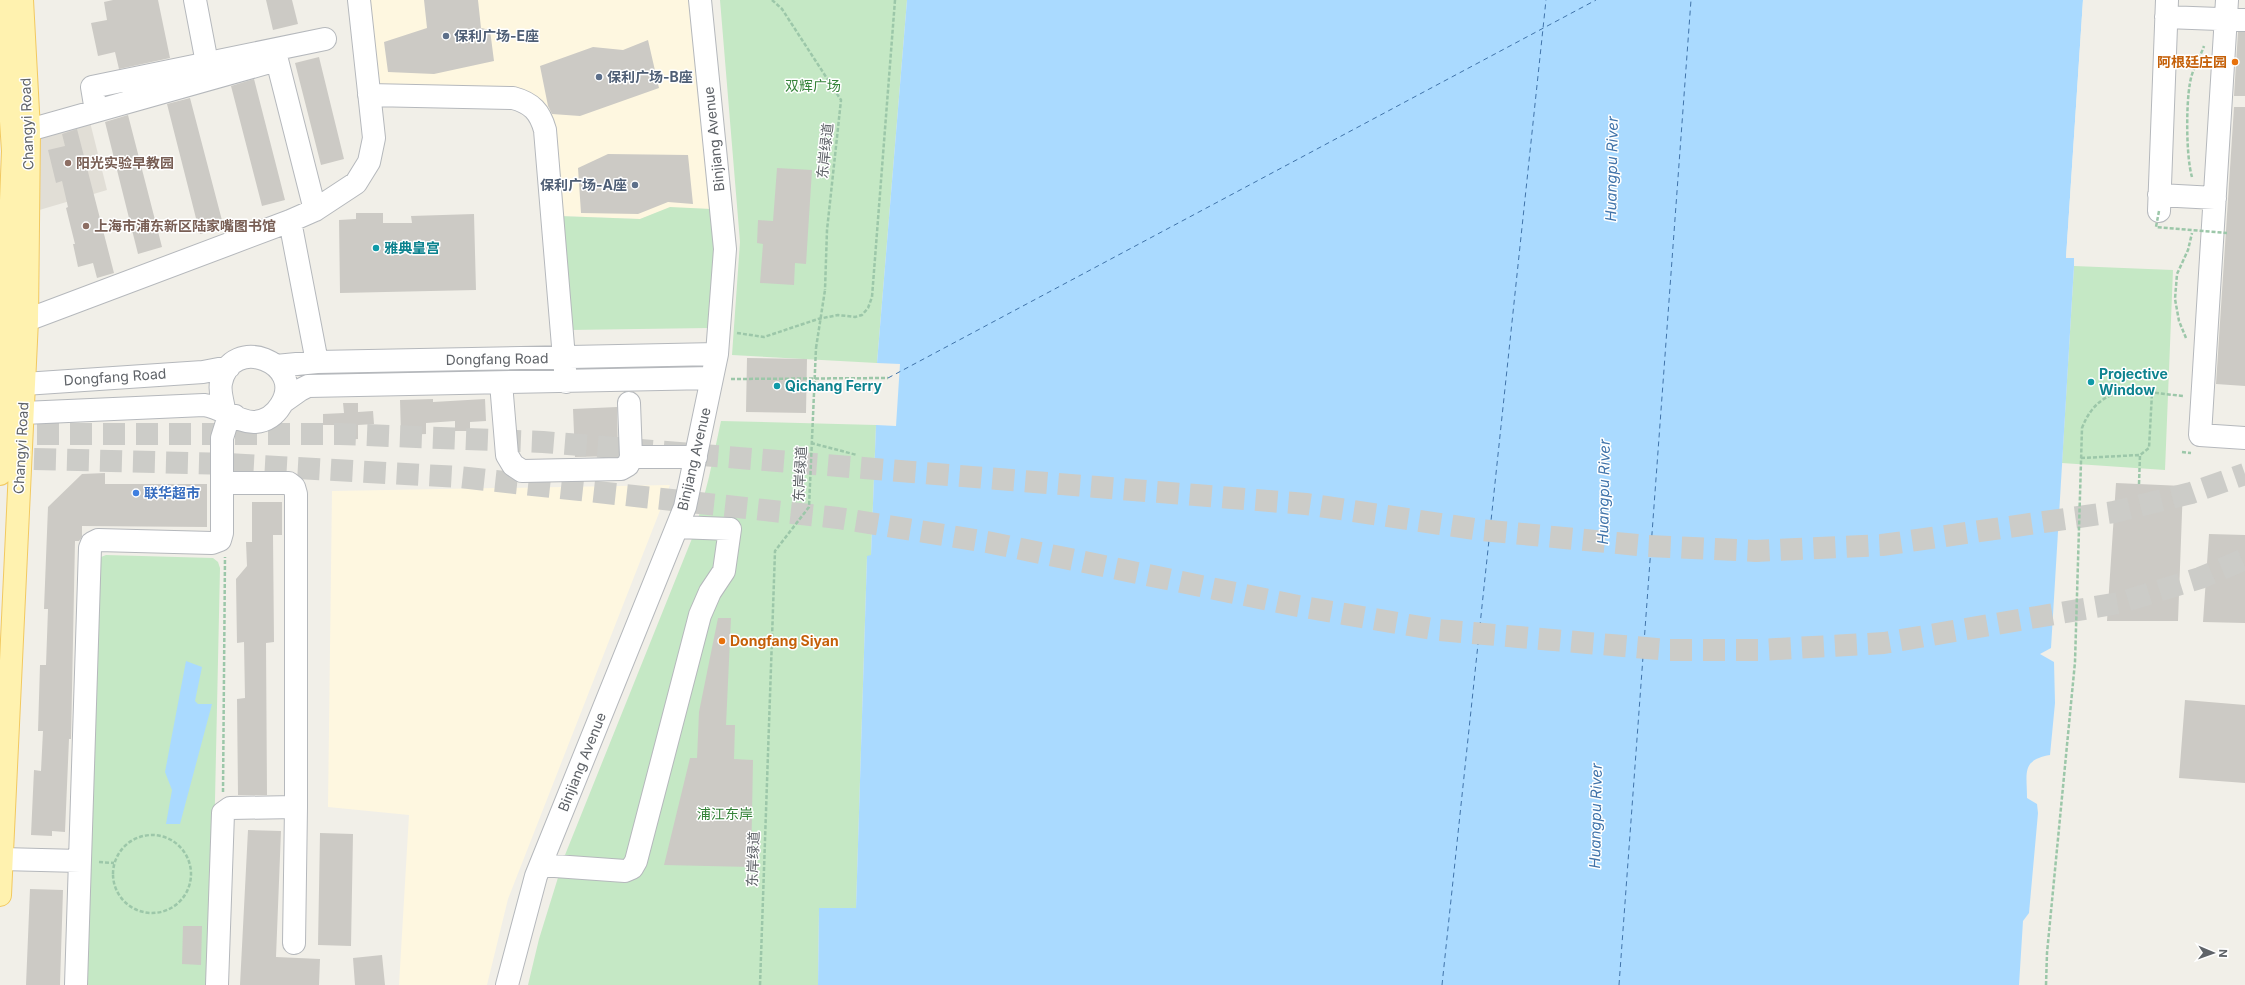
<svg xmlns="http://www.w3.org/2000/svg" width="2245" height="985" font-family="Inter,'Noto Sans SC',sans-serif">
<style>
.commercial{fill:#fef7e0}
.education{fill:#e1ded6}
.green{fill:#c5e8c5}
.water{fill:#aadaff}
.pier{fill:#f1efe8}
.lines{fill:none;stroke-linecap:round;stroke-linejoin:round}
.ferry{stroke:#4174aa;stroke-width:1;stroke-dasharray:5 4;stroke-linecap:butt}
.building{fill:#cccac5}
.major-tunnel{stroke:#ccccc8;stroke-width:22;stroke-dasharray:22 11;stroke-linecap:butt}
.minor-casing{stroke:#b5b8bc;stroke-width:24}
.major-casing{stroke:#f2c960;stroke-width:24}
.path{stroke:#9cc7a9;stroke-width:2.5;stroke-dasharray:4 2;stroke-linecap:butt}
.minor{stroke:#fff;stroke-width:22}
.major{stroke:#fff2af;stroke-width:22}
.path-bridge{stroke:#9cc7a9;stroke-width:2.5;stroke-dasharray:4 2;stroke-linecap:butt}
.service-dot{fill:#5c6f8a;stroke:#fff;stroke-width:1.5}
.food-dot{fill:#e8710a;stroke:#fff;stroke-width:1.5}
.education-dot{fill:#8d6e63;stroke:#fff;stroke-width:1.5}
.culture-dot{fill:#0f9aa8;stroke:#fff;stroke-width:1.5}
.shop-dot{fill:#3f7fe0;stroke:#fff;stroke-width:1.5}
.labels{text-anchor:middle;stroke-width:3;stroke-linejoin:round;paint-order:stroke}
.service-label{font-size:14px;font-weight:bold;fill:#4e5e75;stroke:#fff;text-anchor:start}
.food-label{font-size:14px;font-weight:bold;fill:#c56008;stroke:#fff;text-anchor:end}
.park-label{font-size:14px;fill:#348238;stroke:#fff}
.street-label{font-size:14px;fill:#5f6368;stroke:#fff}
.education-label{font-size:14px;font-weight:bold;fill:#785e54;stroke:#fff;text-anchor:start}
.culture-label{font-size:14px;font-weight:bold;fill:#0d838f;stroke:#fff;text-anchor:start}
.shop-label{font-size:14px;font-weight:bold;fill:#366cbe;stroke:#fff;text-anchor:start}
.water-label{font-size:15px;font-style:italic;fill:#4174aa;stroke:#fff}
</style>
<rect width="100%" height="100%" fill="#f1efe8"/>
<path class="commercial" d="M370 0H689L711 209 670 208 640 219 559 216 544 109 380 88Z
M670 485 508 899 487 985H399L409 815 328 807 332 491Z"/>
<path class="education" d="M89 118 107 190 36 211V136Z"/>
<path class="green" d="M720 0H907L877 363 732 355 740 242Z
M670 207 711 209 715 247 709 328 569 330 559 216 640 219Z
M2074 266 2173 270 2165 470 2062 463Z
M721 421 876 425 871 556H867L856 909H819L818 985H528L539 939 565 855 695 531 709 477Z
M106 555 213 558 218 562 220 568 211 985H85L98 562 101 557Z"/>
<path class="water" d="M907 0H2083L2066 258 2074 257V266L2051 648 2040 654 2054 662 2055 703 2050 755C2021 760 2027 773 2027 798L2037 804 2038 813 2029 913 2023 921 2019 985H818L819 908H856L867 556 871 555 876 425 896 426 900 364 877 363Z
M186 661 202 667 195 701 198 704H212L180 824H166L172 790 165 772Z"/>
<path class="pier" d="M2083 0H2085L2068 256H2074L2076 258H2066Z"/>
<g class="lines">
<path class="ferry" d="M888 378 1596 0
M1442 985 1546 0
M1619 985 1691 0"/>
</g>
<path class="building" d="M113 0H158L170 58 119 69 115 52 98 56 91 23 107 20 104 2Z
M266 0H292L298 24 273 30Z
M424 0H478L481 28 490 30 494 61 434 74 388 72 384 42 427 28Z
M2238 32H2245V96H2234Z
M648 40 659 88 580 116 552 114 548 106 540 66 593 47 623 50Z
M319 57 344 159 321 165 295 63Z
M254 79 285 200 262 206 231 86Z
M190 98 224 228 200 234 167 104Z
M2234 107H2245V386L2216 384Z
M128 115 162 247 138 254 105 122Z
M77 129 114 273 97 278 93 263 78 267 73 244H75L66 208 68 207 62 181 56 183 48 150 65 146 62 134Z
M608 154 688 155 693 204 668 202 638 214 581 213 578 168Z
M777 168 812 170 806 264 795 263 794 285 760 283 763 244 757 243 758 220 773 221Z
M356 213H383V223H412L411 216 474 214 476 290 340 293 339 220 356 219Z
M747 358 807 359 806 413 746 412Z
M433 399V402L485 399 486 421 470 422V431H455V421L426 423V434L401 435 400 400Z
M343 403H358V412L373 411 374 424 358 425V439L344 440V425H323V414L344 413Z
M617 407 618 456 575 457 573 409Z
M105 473V484H207V527L82 526V537L79 541H75L71 739H69L65 832 52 831V836L31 835 34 770 41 771 43 731H38L40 665H46L48 609H44L48 507 82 474Z
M2116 483 2183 486 2178 621H2107Z
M252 502H282V535H273L274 642 266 643 267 795H238L237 699 245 698 244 642 237 643 236 579 247 566 246 542H252Z
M2209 534 2245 535V623L2203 622Z
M718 618H731L726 725H735L734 759 753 760 751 867 664 865 690 758H697L699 712Z
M2185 700 2245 705V783L2179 778Z
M248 830 281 831 276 957 320 959 319 985H240Z
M320 833 353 834 351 946 318 945Z
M30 889 63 890 60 985H26Z
M183 926H202L201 965 182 964Z
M382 955 385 985H355L353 958Z"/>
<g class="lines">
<path class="major-tunnel" d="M4 434H340L543 442 1306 504 1481 530 1648 546 1756 551 1882 545 2114 512 2191 493 2245 474
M1 458 226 464 459 477 838 518 987 542 1298 606 1438 630 1669 650H1759L1884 643 2119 603 2200 578 2245 559"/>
<defs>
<path id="minor" d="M195 0 207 63
M2227 0 2200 435 2245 438
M2166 17 2245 20
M369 95 513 98C532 103 540 112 545 130L566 382
M96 111 92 87 325 39
M29 130 277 60 315 210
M2159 195 2215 198
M2159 211 2167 0
M290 221 317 362
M27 320 290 221 315 210 356 183 369 162 374 138 359 0
M276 366 317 362 717 354
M501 383 507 455 513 465 522 471 621 469 628 465 631 457 629 403
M24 384 203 372 229 367
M283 402 300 390 308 386 712 378
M23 413 204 405C222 407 238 423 255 422 266 421 275 415 281 405 307 363 231 333 221 383 219 392 223 401 224 410
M631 457H696
M2 859 80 861
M541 865 625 871 632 868 636 861 700 615 710 592 724 571 730 529 677 527
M294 943 296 807
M76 985 90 548 92 543 98 540 212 543 220 540 222 533V438L227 422 235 416
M217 985 223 813 230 808 296 807V494L294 487 289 483H222
M507 985 536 876 685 507 712 378 717 354 725 249 700 0"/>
<path id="major" d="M0 474 13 151 3 0
M0 895 27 320 29 130 22 0"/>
</defs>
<use href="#minor" class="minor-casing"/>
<use href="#major" class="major-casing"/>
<path class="path" d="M772 0 782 9 841 100 827 230 825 290
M2192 177C2186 157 2186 104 2190 83 2192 69 2200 58 2204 46
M737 333 764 337 818 319 838 315 855 317 862 315 868 308 872 297 895 0
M2186 338 2179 321 2175 299 2177 274 2188 250 2192 233
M731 379 888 378
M811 443 857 455
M2182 452 2191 453
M2081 458 2140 455 2149 448 2152 393
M2139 484 2140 455
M223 792 225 557
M113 874a39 39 0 1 1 78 0a39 39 0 1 1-78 0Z
M99 862 114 863
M760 985 775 551 809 507 816 348
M2046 985 2047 953 2075 662 2082 428C2101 379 2141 392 2183 396"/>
<use href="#minor" class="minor"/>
<use href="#major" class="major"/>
<path class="path-bridge" d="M2159 211 2156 227 2227 233
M816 348 825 290"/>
</g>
<g class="service-dot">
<circle cx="446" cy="36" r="4"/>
<circle cx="599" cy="77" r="4"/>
<circle cx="635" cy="185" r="4"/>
</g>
<g class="food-dot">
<circle cx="2235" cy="62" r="4"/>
<circle cx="722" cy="641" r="4"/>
</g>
<g class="education-dot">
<circle cx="68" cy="163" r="4"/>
<circle cx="86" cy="226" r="4"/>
</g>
<g class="culture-dot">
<circle cx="376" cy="248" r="4"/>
<circle cx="2091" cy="382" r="4"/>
<circle cx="777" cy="386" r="4"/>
</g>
<circle class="shop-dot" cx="136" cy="493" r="4"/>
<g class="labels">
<g class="service-label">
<text x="454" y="41">保利广场-E座</text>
<text x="607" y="82">保利广场-B座</text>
<text x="627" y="190" text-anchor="end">保利广场-A座</text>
</g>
<g class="food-label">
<text x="2227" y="67">阿根廷庄园</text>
<text x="730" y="646" text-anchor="start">Dongfang Siyan</text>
</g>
<g class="park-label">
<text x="813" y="91">双辉广场</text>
<text x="725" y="819">浦江东岸</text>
</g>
<g class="street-label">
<text transform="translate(27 124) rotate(-92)" y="5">Changyi Road</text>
<text transform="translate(714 139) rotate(-96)" y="5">Binjiang Avenue</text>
<text transform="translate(825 151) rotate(-84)" y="5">东岸绿道</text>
<text transform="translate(497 359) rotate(-1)" y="5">Dongfang Road</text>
<text transform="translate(115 377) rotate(-4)" y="5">Dongfang Road</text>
<text transform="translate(21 448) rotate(-87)" y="5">Changyi Road</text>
<text transform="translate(694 459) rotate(-77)" y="5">Binjiang Avenue</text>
<text transform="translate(800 474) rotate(-87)" y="5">东岸绿道</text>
<text transform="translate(582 762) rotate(-68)" y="5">Binjiang Avenue</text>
<text transform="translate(753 859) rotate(-88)" y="5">东岸绿道</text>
</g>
<g class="education-label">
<text x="76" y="168">阳光实验早教园</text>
<text x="94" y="231">上海市浦东新区陆家嘴图书馆</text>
</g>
<g class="culture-label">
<text x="384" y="253">雅典皇宫</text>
<text x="2099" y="379">Projective<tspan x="2099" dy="16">Window</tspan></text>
<text x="785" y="391">Qichang Ferry</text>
</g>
<g class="shop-label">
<text x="144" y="498">联华超市</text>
</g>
<g class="water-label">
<text transform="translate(1612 169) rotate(-89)" y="5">Huangpu River</text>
<text transform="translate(1604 492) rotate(-89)" y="5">Huangpu River</text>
<text transform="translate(1596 816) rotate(-89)" y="5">Huangpu River</text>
</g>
</g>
<g transform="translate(2213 953) rotate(92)" stroke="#ffffff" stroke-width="3" paint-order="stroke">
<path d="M0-3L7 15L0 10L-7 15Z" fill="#5f6368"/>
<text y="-6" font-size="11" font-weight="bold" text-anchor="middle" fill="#5f6368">N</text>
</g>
</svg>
